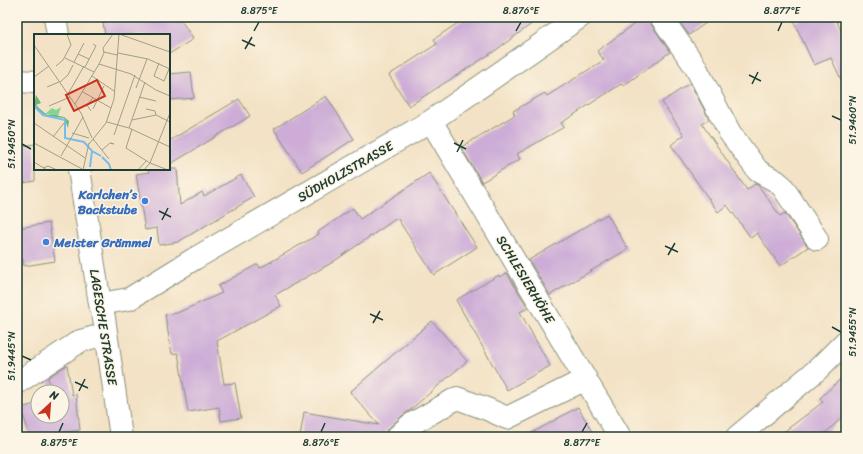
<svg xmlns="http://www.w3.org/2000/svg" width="863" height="454" font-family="Sriracha,sans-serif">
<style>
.building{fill:#cdadd7}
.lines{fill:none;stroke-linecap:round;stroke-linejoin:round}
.minor-casing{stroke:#89907c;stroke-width:24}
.minor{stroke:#fff;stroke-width:22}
.ticks{fill:none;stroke:#1f3d34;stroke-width:1.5}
.shop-dot{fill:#3f7fe0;stroke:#fcf5e5;stroke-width:1.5}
.labels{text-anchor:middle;stroke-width:3;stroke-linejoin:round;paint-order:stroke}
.street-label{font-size:13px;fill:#1f3d34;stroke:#fcf5e5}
.shop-label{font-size:13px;font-weight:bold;fill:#366cbe;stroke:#fcf5e5;text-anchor:end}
.inset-river{fill:none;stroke:#76bced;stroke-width:2}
.inset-road{fill:none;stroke:#9ea08b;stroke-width:1}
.view{fill:#c8321e;fill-opacity:0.15;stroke:#c8321e;stroke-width:2}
.inset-edge{fill:none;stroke:#1f3d34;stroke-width:2}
.neatline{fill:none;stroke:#1f3d34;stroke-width:1.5}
.ticks-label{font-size:10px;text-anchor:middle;fill:#1f3d34}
</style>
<rect width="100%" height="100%" fill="#fcf5e5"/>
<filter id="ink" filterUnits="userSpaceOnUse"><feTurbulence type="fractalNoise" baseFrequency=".025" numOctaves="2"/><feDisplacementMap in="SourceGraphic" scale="8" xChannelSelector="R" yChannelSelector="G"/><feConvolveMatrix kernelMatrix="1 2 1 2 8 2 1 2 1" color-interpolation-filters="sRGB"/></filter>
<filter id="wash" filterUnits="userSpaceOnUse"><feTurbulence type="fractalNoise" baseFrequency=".012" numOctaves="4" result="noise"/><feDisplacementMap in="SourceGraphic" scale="16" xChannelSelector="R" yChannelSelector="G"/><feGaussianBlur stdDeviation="0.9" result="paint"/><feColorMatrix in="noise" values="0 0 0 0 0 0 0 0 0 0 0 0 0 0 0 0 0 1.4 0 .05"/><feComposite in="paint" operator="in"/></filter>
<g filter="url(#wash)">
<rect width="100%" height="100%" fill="#f3e2c5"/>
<g id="blocks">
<path class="building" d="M102 17H179L193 39 169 54V35H105Z
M467 17H541L496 50 409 106 389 75 437 44 434 39Z
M644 17H649L651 24 670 52 623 86 621 84 561 123 564 127 517 154 520 159 482 182 461 147 515 115 513 111 545 93 547 96 604 60 597 51Z
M676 17H714L689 35Z
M805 17H835L846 42V90L831 58 814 65 794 22Z
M191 72 194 98 169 100V74Z
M690 83 709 119 702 124 747 190 755 184 758 185 780 216 785 213 808 247 780 266 757 233 751 238 727 205 718 212 671 145 684 135 662 102Z
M326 96 354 139 302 172 274 129Z
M239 99 250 116 169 165V141Z
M35 144V181L17 184V147Z
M148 169H177L180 205 202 192 204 196 241 175 254 197 178 242 159 245 157 228 145 230 136 174 149 172Z
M429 173 477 247 434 275 397 218 333 262 275 295 281 306 217 341 224 384 235 383 241 418 221 421 219 407 188 412 178 353 172 354 165 315 177 313 222 293 218 286 258 264 260 268 319 234 318 232 353 208 360 219Z
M607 214 628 249 550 295 529 260Z
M49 223 55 261 24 266 23 259 17 260V245L20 243 18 228Z
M507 273 528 308 520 312 550 366 507 390 456 300 499 275 500 277Z
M432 321 467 361 409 411 402 416 389 428 385 433V437H300L304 412 379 425 350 392Z
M67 365 72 395 76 394 80 430 30 437 21 408 38 403V416H62V392H50L48 377Z
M846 374V414L821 437H777L823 402 820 398Z
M578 407 595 437H525Z"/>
</g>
</g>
<g filter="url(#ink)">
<use href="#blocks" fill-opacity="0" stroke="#89907c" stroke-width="1"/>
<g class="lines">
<defs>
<path id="minor" d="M55 17 58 35
M661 17 695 66 730 133 758 171 776 181 782 186 817 239
M17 81 35 82
M431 121 620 437
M79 169 100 304 104 318 121 437
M100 304 129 299 194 259 431 121 580 17
M17 383 80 341 106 334
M397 437 410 425 457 398 487 409 507 418 586 379
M737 437 818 369 846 341"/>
</defs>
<use href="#minor" class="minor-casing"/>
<use href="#minor" class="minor"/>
</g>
</g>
<path class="ticks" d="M254 31 259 22M516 31 521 22M778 31 782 22M242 40 255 46M245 49 252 37M749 75 761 81M752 84 758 72M832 116 841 120M454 143 466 149M22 144 31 149M457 152 463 140M159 211 171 217M162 220 168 208M665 246 678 252M668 255 675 243M370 314 383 320M373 323 380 311M832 327 841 332M22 356 31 360M75 382 88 388M79 391 85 379M59 432 63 423M321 432 325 423M582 432 587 423"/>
<g class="shop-dot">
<circle cx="145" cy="201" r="4"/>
<circle cx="46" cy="242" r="4"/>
</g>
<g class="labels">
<g class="street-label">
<text transform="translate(345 171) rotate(-30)" y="5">SÜDHOLZSTRASSE</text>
<text transform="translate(526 279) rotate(59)" y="5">SCHLESIERHÖHE</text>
<text transform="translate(104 327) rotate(81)" y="5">LAGESCHE STRASSE</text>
</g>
<g class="shop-label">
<text x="137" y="199">Karlchen’s<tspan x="137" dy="15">Backstube</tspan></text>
<text x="54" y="247" text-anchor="start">Meister Grämmel</text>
</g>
</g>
<g transform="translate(34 34)">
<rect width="136" height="136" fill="#f3e2c5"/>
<path d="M27 73 24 82 11 80 18 74 22 76Z" fill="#87d491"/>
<path d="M2 61 7 69 2 71 6 75 13 81H21L30 83 35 87 34 94 30 84 13 82 5 77 0 71Z" fill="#6db67b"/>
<path class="inset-river" d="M0 72 9 81 31 86V104L50 108 58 117 67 122M68 123 75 130 77 136M56 133 58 117"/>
<path class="inset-road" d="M85 0 136 18M0 11 47 79 58 104M70 18 83 21M84 19 114 25 136 35M44 20 55 25M31 24 60 38M40 28 50 9M125 29 120 42 130 47 135 35M65 30 97 40 122 56 136 62M22 32 29 26 37 11 33 0M51 33 62 12 59 10M58 42 80 57M0 43 15 32M26 48 34 41 39 31M13 53 25 48M102 54 113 25M49 58 77 74M34 60 50 32M105 63 122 67M41 70 65 30 70 19 69 14 79 0M15 72 36 63M59 75 70 52M112 75 121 77 122 81M57 77 53 71 59 64M98 86 122 81 136 88M73 88 95 94 136 113M0 89 51 124M95 94 111 48M98 95 92 114 116 129 134 136M38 99 55 104M80 101 101 41M19 103 30 89M59 105 75 125M0 109 48 135M55 110 72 89 80 65 85 0M68 116 76 109 80 110 77 109M27 122 49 83M0 128 13 136M9 134 14 132 23 136M49 136 55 109M104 136 112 127M110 136 116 129 136 79"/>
<path class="view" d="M63 46 71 62 40 77 32 61Z"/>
<rect width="136" height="136" class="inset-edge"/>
</g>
<rect width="863" height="454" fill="none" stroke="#fcf5e5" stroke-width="44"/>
<g transform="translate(50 404) rotate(26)"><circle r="19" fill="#fcf5e5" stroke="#a4ab9e"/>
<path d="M0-3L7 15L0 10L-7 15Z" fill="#c8321e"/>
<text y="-6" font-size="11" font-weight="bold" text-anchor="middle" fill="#1f3d34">N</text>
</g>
<rect x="22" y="22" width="819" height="410" class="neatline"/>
<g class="ticks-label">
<text x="259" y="14">8.875°E</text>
<text x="521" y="14">8.876°E</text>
<text x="782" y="14">8.877°E</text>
<text transform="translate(852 120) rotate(-90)" y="4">51.9460°N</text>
<text transform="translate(11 144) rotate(-90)" y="4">51.9450°N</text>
<text transform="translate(852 332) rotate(-90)" y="4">51.9455°N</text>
<text transform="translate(11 356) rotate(-90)" y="4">51.9445°N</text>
<text x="59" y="446">8.875°E</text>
<text x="321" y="446">8.876°E</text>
<text x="582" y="446">8.877°E</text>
</g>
</svg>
